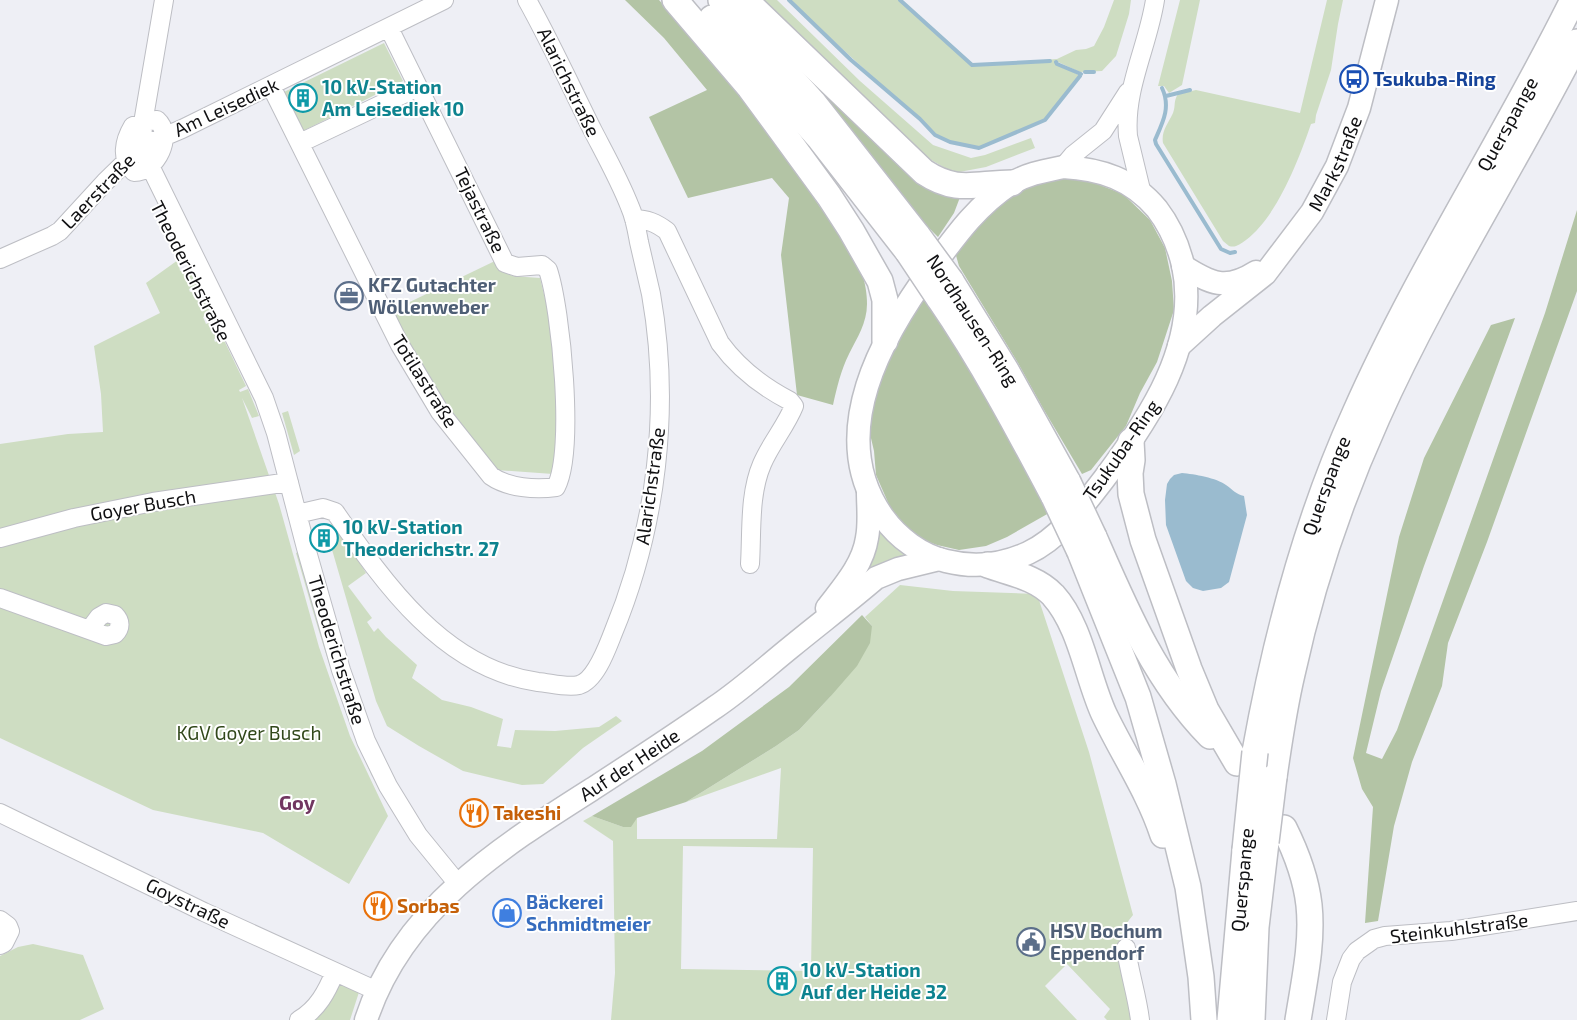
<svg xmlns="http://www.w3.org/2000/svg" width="1577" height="1020" font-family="'Exo 2',sans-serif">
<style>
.green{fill:#ceddc2;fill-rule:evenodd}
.forest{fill:#b3c4a5}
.water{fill:#9abbcf}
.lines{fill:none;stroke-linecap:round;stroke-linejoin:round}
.stream{stroke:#9abbcf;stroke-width:4}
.minor-casing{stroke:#bdbec4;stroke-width:20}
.major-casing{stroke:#bdbec4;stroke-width:25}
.highway-casing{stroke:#bdbec4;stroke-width:28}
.minor{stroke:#fff;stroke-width:18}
.major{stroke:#fff;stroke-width:22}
.highway{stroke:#fff;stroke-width:25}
.highway-bridge-casing{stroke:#bdbec4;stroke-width:28;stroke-linecap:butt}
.highway-bridge{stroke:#fff;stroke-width:25}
.labels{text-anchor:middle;stroke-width:4;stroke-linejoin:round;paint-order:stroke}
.transit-label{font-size:19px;font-weight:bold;fill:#164399;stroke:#fff;text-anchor:start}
.street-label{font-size:19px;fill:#101012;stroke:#fff}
.culture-label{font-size:19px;font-weight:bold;fill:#0d838f;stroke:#fff;text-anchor:start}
.service-label{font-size:19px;font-weight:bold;fill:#4e5e75;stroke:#fff;text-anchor:start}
.park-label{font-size:19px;fill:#31481a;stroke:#fff}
.food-label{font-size:19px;font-weight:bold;fill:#c56008;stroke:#fff;text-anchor:start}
.shop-label{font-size:19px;font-weight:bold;fill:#366cbe;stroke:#fff;text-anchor:start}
.neighbourhood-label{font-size:20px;font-weight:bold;fill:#713660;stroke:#fff}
</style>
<rect width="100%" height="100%" fill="#eeeff5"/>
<path class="green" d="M762 0H777L860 81 933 145 971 158 985 155 1031 138 1035 148 986 167 954 173 919 153Z
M789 0H901L974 65 1057 59 1076 50 1086 49 1094 46 1104 27 1114 0H1131L1129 14 1116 56 1102 71 1080 72 1058 62 1055 63 1079 75 1046 118 987 144 979 147 967 146 947 141 935 134Z
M1180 0H1200L1182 85 1169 93 1164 86H1158Z
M1327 0H1343L1338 24 1331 70 1316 115 1315 123 1311 124C1299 159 1277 217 1246 240 1240 244 1236 248 1229 246L1223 241 1163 143C1161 131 1168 124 1173 113 1176 105 1173 102 1178 94L1196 90 1300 113Z
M384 43 403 81 303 131 284 92Z
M178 260 180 271 189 270 197 285 189 289 190 292 198 289 210 312 209 314 203 317 206 324 214 320 221 335 214 339 215 342 223 338 246 386 239 390 240 392 248 389 259 416 252 418 242 398 279 504 319 647 350 736 388 816 349 884 263 833 153 810 0 738V444L68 434 103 432 101 394 94 346 160 313 146 283Z
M497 260 512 276 540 278 553 331 558 412 553 474 496 470 439 403 391 311Z
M288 411 300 451 294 455 282 413Z
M332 524 336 525 366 573 348 586 372 618 367 622 374 632 378 628 386 637 417 665 412 678 442 700 471 707 503 719 497 746 511 748 515 730 555 731 599 727 616 716 622 721 583 748 543 784 522 785 463 771 419 746 387 726 376 701 326 529 328 526Z
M877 529 891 544 908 558 871 571 867 566Z
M298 552 375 777 372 776C339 704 318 629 296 553Z
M900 585 953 591 1037 594 1089 752 1133 915C1127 922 1123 929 1120 939 1115 958 1130 999 1135 1020H1107L1104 1017 1110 1009 1067 964 1045 986 1077 1020H611L615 973 613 841 583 821 592 816 623 827 637 818V839H777L781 768 686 802 776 746 799 730 830 697 872 626 865 617ZM683 846 813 848 811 971 681 969Z
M33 944 83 955 104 1009 80 1020H0V956L18 947Z
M337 981 360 989 350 1020H313Z"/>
<path class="forest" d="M625 0H659C718 64 771 134 820 207 834 227 852 248 861 271 865 281 867 294 867 304 867 323 857 338 849 354 841 370 837 387 833 405L797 395 781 255 789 198 772 178 688 198 649 117 707 90 664 38Z
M785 55 962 192 954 213 938 237 925 224 856 138Z
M1066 177 1087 180 1123 194 1150 220 1165 248 1172 281 1174 310 1157 362 1140 393 1126 426 1091 470 1082 474 1044 410 1018 363 959 266 955 252 971 229 1012 194 1041 181Z
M1577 210V291L1487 542 1448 643 1442 686 1412 762 1394 826 1378 921 1365 923 1373 807 1362 789 1353 758 1399 537 1424 458 1491 325 1515 318 1424 566 1381 691 1366 753 1382 759 1397 730 1545 313Z
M923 298 958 348 990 402 1049 513 1007 537 986 546 959 550 937 545 915 537 890 507 876 475 874 451 870 434V417L876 387 895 342Z
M862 615 872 626 870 643 857 666 830 697 799 730 776 746 686 802 637 818 631 827H623L592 816 702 751 789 687Z"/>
<path class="water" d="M1182 473C1194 474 1217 478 1226 485 1233 490 1236 494 1244 496L1247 515 1229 582 1221 588 1203 591 1193 588 1186 581 1166 525 1165 500 1167 484 1170 479 1174 475Z"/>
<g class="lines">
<path class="stream" d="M789 0 851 60 920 119 935 135 950 142 979 148 1045 120 1080 76
M900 0 972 65 1050 61
M1056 62 1057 64 1081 74
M1085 72H1094
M1162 88C1171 107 1163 122 1155 140L1156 144 1221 249 1230 253 1235 252
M1166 96 1190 90"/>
<defs>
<path id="minor" d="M164 0 143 123 142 146 150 166 264 398 276 433 306 548 341 670 366 741 388 786 418 835 458 884
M271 86 400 345 440 412 491 476C508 488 536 490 556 487 575 451 561 309 548 270L542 265 517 267 505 263 389 28
M157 120C174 135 157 172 134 172 120 159 124 141 133 126L149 121Z
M300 143 418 87
M1063 167 1073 155 1103 131 1128 92
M1142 194 1128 136C1124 89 1148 46 1155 0
M634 219C647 219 656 223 667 231L720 343C739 369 763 387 790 401L794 406C786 426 771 443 762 464 749 494 752 531 750 564
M0 259 52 236 60 231 105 182 142 146 182 129 444 0
M297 514 323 508 335 512C385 584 444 669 538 682 550 683 567 688 579 685 596 680 607 648 613 633 657 527 671 407 651 294 647 276 643 259 639 242 637 231 635 218 630 207 620 181 606 156 593 131 571 87 551 43 527 0
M0 538 74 518 153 502 289 482
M0 598 106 636 115 634C121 628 121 621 115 615L106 613 99 617 90 629
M0 813 204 912 377 991
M0 920 8 926 10 931 4 943 0 945
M1126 948C1129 972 1137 995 1140 1020
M299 1020C318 1009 327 991 335 972
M1336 1020 1342 982 1351 959 1357 951 1374 939 1385 936 1451 931 1577 911"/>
<g id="major">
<path d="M1063 167C1101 169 1132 179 1157 209 1170 226 1178 244 1183 265 1200 344 1149 419 1104 479 1083 506 1060 538 1028 553 1002 565 974 568 946 561 921 555 898 538 883 517 824 434 883 334 934 265 957 234 977 206 1010 184 1027 174 1044 171 1063 167Z"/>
<path d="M1183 266C1211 284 1226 291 1256 272"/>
<path id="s1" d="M1179 346 1212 316 1265 274 1312 212 1337 166 1359 108 1387 0"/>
<path d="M827 608C843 587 863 565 867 538 870 523 868 507 868 492"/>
<path id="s2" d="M366 1020C402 909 501 847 594 788 634 762 674 736 714 708 741 690 765 668 791 647 819 624 848 602 876 578L898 569 939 559"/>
</g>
<g id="highway">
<path d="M675 0 750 88 829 196 851 230 880 281 885 300V341"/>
<path d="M721 0 813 102 918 236"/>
<path d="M745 0 924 172C957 194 976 183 1012 183"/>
<path d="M712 18 820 139 908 252"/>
<path d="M951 281 1006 370 1068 482"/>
<path d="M938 297C982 361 1018 429 1054 497"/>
<path d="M1131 441 1132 460 1130 473 1131 494 1143 540 1189 669 1206 710 1237 763"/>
<path d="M1094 537C1125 608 1155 680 1210 736"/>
<path d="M1080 552 1138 697 1163 784 1188 887 1201 977 1204 1020"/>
<path d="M988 565C1010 573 1036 577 1053 595 1081 626 1087 677 1104 714 1123 754 1149 792 1163 835"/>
<path id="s3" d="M1255 752C1276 635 1306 521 1355 413 1418 270 1504 140 1573 0"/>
<path d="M1274 777C1279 742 1284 708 1292 674 1311 586 1340 500 1377 418 1435 288 1513 168 1577 42"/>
<path d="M1284 828C1296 852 1306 878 1309 905 1313 943 1304 982 1298 1020"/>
<path d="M1230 1020 1245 850"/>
<path d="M1252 1020 1256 927 1266 842"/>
</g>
</defs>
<use href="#minor" class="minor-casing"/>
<use href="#major" class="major-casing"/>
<use href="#highway" class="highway-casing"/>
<use href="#minor" class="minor"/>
<use href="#major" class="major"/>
<use href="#highway" class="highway"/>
<defs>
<path id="highway-bridge" d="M918 236 951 281
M908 252 938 297
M1068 482 1094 537
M1054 497 1080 552
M1266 842 1274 777
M1245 850 1255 752"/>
</defs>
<use href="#highway-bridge" class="highway-bridge-casing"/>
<use href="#highway-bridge" class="highway-bridge"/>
</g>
<defs>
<symbol id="bus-ring" viewBox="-11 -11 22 22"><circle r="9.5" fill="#fff" stroke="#1a4fb4" stroke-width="1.5"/><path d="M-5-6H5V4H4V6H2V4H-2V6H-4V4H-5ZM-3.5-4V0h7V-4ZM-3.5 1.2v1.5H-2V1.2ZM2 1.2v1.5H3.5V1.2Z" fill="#1a4fb4"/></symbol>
<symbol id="building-ring" viewBox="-11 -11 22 22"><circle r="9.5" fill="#fff" stroke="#0f9aa8" stroke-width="1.5"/><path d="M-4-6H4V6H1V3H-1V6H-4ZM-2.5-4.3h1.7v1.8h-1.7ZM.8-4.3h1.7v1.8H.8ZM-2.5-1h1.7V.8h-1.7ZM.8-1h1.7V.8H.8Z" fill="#0f9aa8"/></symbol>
<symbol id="office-ring" viewBox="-11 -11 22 22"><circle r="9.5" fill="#fff" stroke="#5c6f8a" stroke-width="1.5"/><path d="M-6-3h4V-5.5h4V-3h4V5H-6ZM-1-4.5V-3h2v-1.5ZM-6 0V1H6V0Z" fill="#5c6f8a"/></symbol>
<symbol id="restaurant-ring" viewBox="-11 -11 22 22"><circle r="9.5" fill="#fff" stroke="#e8710a" stroke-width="1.5"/><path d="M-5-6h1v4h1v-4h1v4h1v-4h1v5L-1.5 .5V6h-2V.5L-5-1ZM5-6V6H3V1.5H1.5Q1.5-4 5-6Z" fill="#e8710a"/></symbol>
<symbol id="shop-ring" viewBox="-11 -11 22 22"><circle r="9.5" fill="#fff" stroke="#3f7fe0" stroke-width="1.5"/><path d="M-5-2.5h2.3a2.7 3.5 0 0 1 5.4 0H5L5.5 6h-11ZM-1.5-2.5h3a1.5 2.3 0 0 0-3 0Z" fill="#3f7fe0"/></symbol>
<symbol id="civic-ring" viewBox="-11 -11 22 22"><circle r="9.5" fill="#fff" stroke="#5c6f8a" stroke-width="1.5"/><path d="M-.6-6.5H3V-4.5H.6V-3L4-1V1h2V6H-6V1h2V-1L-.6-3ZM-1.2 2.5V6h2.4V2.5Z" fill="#5c6f8a"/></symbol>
</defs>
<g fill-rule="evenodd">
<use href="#bus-ring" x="1338" y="63" width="32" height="32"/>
<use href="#building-ring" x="287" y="82" width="32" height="32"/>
<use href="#office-ring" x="333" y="280" width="32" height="32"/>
<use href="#building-ring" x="308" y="522" width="32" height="32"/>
<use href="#restaurant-ring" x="458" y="797" width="32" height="32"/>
<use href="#restaurant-ring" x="362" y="890" width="32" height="32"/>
<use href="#shop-ring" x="491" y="897" width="32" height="32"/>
<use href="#civic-ring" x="1015" y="926" width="32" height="32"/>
<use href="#building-ring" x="766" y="965" width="32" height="32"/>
</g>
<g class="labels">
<g class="transit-label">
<text x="1373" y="86">Tsukuba-Ring</text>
</g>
<g class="street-label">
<text transform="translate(569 82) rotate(64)" y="7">Alarichstraße</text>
<text transform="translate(226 107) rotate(-25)" y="7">Am Leisediek</text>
<text dy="7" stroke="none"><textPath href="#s3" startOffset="681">Querspange</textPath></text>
<text dy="7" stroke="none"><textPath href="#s1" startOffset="244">Markstraße</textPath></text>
<text transform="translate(98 191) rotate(-46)" y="7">Laerstraße</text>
<text transform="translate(480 210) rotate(64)" y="7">Tejastraße</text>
<text transform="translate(191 271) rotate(63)" y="7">Theoderichstraße</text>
<text transform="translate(973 320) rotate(57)" y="7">Nordhausen-Ring</text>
<text transform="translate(425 381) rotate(58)" y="7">Totilastraße</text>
<text transform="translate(1121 450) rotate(-55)" y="7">Tsukuba-Ring</text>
<text transform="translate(650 486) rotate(-82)" y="7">Alarichstraße</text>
<text dy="7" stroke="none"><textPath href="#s3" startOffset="276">Querspange</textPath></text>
<text transform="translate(143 505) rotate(-10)" y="7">Goyer Busch</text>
<text transform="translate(337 650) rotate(73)" y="7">Theoderichstraße</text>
<text dy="7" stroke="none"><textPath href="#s2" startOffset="375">Auf der Heide</textPath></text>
<text transform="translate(1242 880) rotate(-85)" y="7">Querspange</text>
<text transform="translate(188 903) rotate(26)" y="7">Goystraße</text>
<text transform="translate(1459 928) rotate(-7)" y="7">Steinkuhlstraße</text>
</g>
<g class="culture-label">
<text x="322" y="94">10 kV-Station<tspan x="322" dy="22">Am Leisediek 10</tspan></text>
<text x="343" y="534">10 kV-Station<tspan x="343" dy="22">Theoderichstr. 27</tspan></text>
<text x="801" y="977">10 kV-Station<tspan x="801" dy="22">Auf der Heide 32</tspan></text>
</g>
<g class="service-label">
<text x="368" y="292">KFZ Gutachter<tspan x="368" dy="22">Wöllenweber</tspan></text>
<text x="1050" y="938">HSV Bochum<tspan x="1050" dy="22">Eppendorf</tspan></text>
</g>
<g class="park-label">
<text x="249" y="740">KGV Goyer Busch</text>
</g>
<g class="food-label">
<text x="493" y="820">Takeshi</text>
<text x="397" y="913">Sorbas</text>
</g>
<g class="shop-label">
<text x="526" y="909">Bäckerei<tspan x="526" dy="22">Schmidtmeier</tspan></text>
</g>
<g class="neighbourhood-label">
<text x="297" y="810">Goy</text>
</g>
</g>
</svg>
